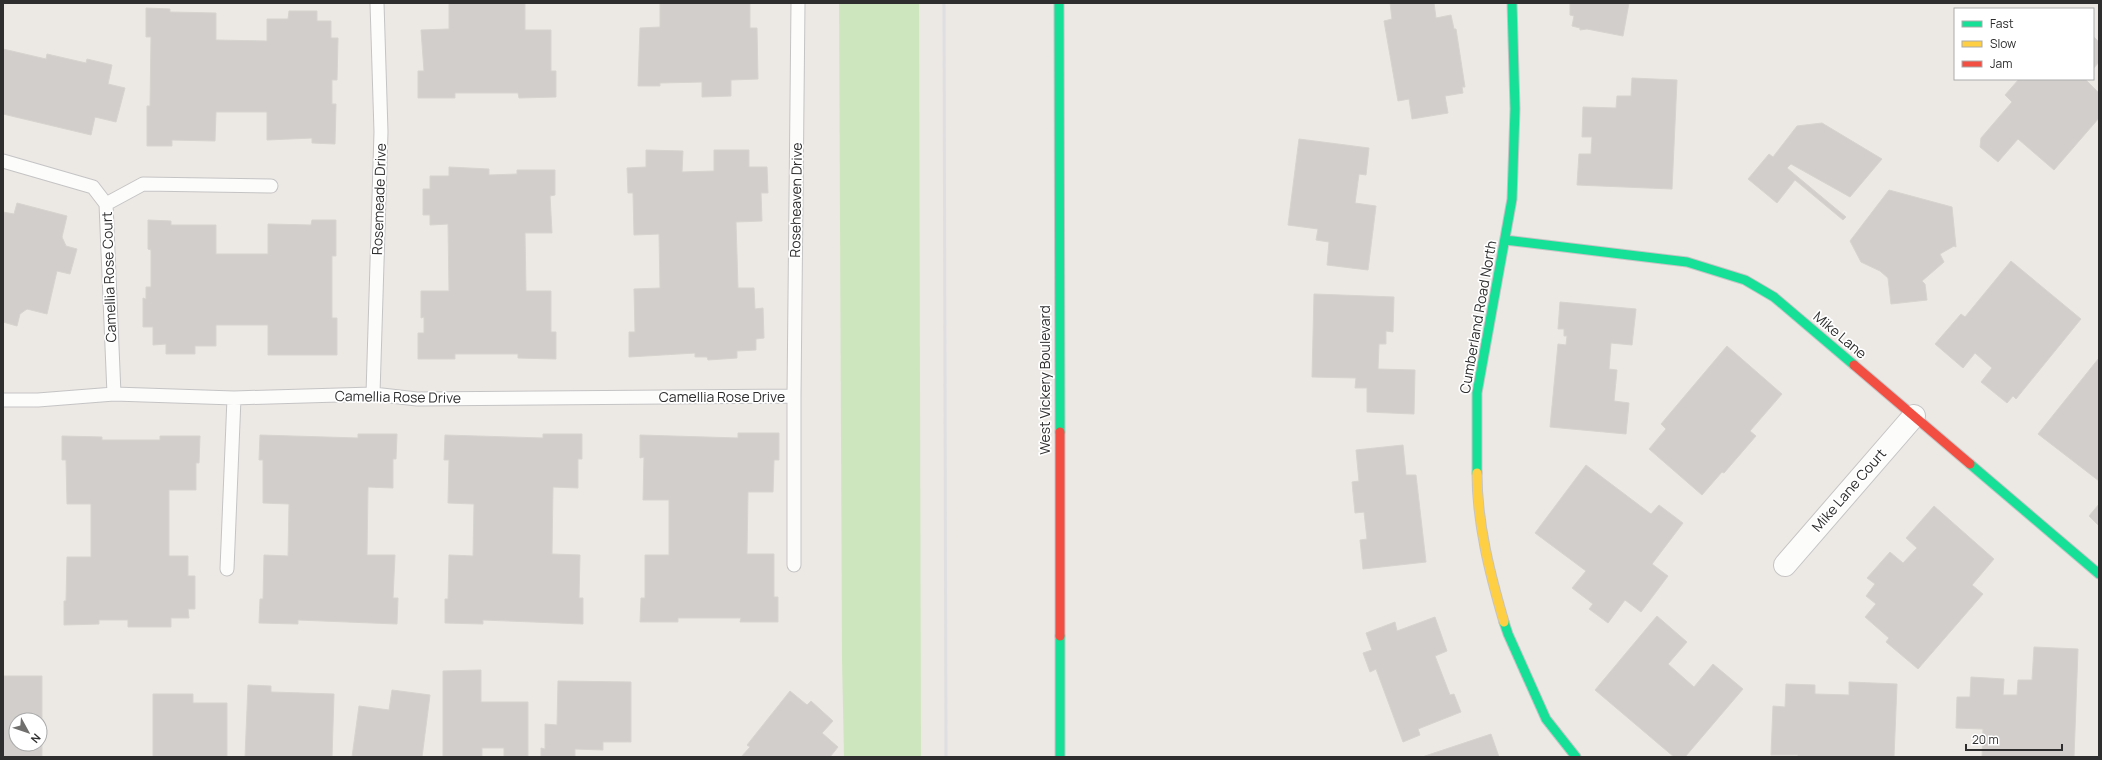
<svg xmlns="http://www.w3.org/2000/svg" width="2102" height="760" font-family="Manrope,sans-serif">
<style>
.green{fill:#cee6be}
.building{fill:#d1cecb;stroke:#d7d4d0;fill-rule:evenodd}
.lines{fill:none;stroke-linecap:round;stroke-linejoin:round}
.lane-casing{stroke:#c5c4c5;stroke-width:15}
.street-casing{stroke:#c5c4c5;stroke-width:24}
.fast-casing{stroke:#c5c4c5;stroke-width:11}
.slow-casing{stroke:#c5c4c5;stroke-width:11}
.jam-casing{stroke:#c5c4c5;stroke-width:11}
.lane{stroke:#fcfcfb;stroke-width:13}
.street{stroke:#fcfcfb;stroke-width:22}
.fast{stroke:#16e098;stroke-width:9}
.slow{stroke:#ffcf43;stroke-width:9}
.jam{stroke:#f24e42;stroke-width:9}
.rail{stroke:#dfdfe1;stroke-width:3}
.labels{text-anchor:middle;stroke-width:3.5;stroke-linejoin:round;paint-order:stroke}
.street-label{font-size:14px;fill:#2e2e2e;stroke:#fff}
</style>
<rect width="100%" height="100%" fill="#ece8e4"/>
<path class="green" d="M839 3H919L921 757H844L842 660Z"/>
<path class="building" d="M449 3H525V30H551V71H556V97L519 98 518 93H455V98H418V71H424L421 30 449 29Z
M660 3H750V28H757L758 79 731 80V96L702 97V82L660 83V86H638L640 28 660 27Z
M1390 3H1434L1436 18 1451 15 1454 29H1456L1465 87H1462L1463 93 1445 96 1448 113 1412 119 1409 99 1398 101 1384 21 1392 19Z
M1570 3H1629L1623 36 1587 29 1580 30V28L1572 26 1574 16 1570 15Z
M146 8 170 9V12L216 13V40L267 41V19H288L289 11H317V21H331V38H338L337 80H332V104H336L335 144 312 143V138L267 140V112H216L215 141 172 140V146H147V106H150L151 37H146Z
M2093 36 2099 42V62L2093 69Z
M3 49 46 59 47 54 86 63 87 59 112 65 108 84 125 88 116 122 95 117 91 135 3 114Z
M1632 78 1677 80 1672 189 1577 185 1579 154H1591L1592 137H1582L1583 107 1616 108 1617 96H1631Z
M2019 79H2085L2099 93V118L2054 170 2018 139 1998 162 1980 147 1981 138 2012 102 2005 95Z
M1822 123 1882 159 1850 197 1791 164 1787 168 1846 217 1843 220 1795 180 1777 203 1748 179 1769 154 1773 157 1797 126Z
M1299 139 1369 148 1366 175 1359 174 1355 203 1376 206 1368 270 1327 265 1329 242 1316 240 1318 229 1288 225Z
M646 150 683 151 682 172 714 171V150H749V167H767L768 193H761L762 221 736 222 738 288H754L755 309 763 308 764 338 756 339V350L737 351V358L708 360 707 357H695V353L629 357V332H635L634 289 660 288 659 234 634 235 633 193H628L627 168 646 167Z
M449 167 489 169V175L517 174V170H555V195L550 196 552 233H525L526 291H551V332H556V359L518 358V354H455V359H418V333H424V317L421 318V291H449L448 224 430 225V215H423V189H430V176H449Z
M1889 190 1952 207 1956 247 1954 246 1940 254 1944 262 1922 281 1925 284 1927 300 1891 304 1888 278 1880 271 1861 262 1850 241Z
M17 203 67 216 62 237 66 246 77 249 70 274 57 271 47 314 27 309 20 314 17 326 3 322V212L14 214Z
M148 220 171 221V225H216V254H268V224L311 225 312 220H336V256H332V318H337V355H268V325H216V346H195V354H166V344L153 345V327H143V298L146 299V287H151V250L148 249Z
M2011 261 2081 319 2016 399 2013 396 2007 403 1981 382 1992 368 1975 353 1963 368 1935 344 1961 314 1965 317Z
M1314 294 1394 297 1393 332 1386 331V344H1379L1378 369 1415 370 1414 414 1367 412V388H1355L1356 378 1312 377Z
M1560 302 1636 309 1632 345 1611 343 1609 369 1617 370 1614 401 1629 403 1626 434 1550 427 1558 344 1566 345 1567 336H1564V329H1558Z
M1727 346 1782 394 1750 431 1756 436 1724 473 1722 472 1702 495 1649 449 1666 429 1661 424Z
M2099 358V481L2038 434Z
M738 433H779V460H774L773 492H748L747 554H774V597H778V622H740L741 618H678V622H640L641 598H645V555H669V500H643L644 457 640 458V435L738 438Z
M358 434H397L396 459H393V488L368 487 367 555H395L393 598H398L397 624 298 620V624L259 623 260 599H263L264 555 288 556 289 504 263 503V460H259L260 435 358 438Z
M543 434H582V459H578V488L553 487 552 554 580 555 579 598H583V624L483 620V624L445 623V599H448L449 555 473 556 474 504 448 503 449 460H444L445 435 543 438Z
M62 436 102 437V440H160V436H200L199 463H196V490H169V556H188V576H195V609H188L189 618H171V627H128V620H99V624L64 625V601H66L67 557H91V504H67L66 460H62Z
M1403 445 1406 475H1416L1426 562 1363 569 1360 540 1367 539 1364 512 1355 513 1352 482 1359 481 1356 450Z
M1586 465 1651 514 1659 505 1683 523 1652 564 1668 576 1641 612 1625 600 1608 623 1589 609 1593 604 1572 588 1586 571 1535 533Z
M2099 504V526L2089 516Z
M1934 506 1994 559 1972 585 1983 594 1918 669 1886 642 1889 638 1865 617 1876 604 1866 596 1875 584 1867 578 1890 552 1903 563 1917 548 1906 538Z
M1657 616 1687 642 1668 664 1694 687 1713 664 1743 689 1685 757H1674L1595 690Z
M1435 617 1447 651 1435 656 1450 695 1454 694 1461 712 1418 729 1420 735 1403 742 1376 669 1370 672 1363 653 1372 650 1366 633 1395 622 1397 631Z
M2034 647 2078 649 2074 757H1982L1983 729 1956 728 1957 697H1970L1971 677 2004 679 2003 695H2017L2018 680H2032Z
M481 670V702H528V757H504V748H482V757H443V671Z
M3 676H42V757H3ZM16 720H40V744H16Z
M558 681 631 682V742H603V750L575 749V757H541V748L545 749V724L557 725Z
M1849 682 1897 684 1894 757H1798V755H1771L1773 706 1785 707 1786 684 1815 685V694L1849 695Z
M248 685 271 686V692L334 694 332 757H245Z
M392 690 430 695 422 757H352L359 706 389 710Z
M790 691 807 705 811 701 833 721 822 733 838 747 830 757H741L750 747 747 745Z
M153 694H193V703H227V757H153Z
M1491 734 1499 757H1422Z"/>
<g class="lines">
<defs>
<path id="lane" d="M3 161 93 187 106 204 114 394
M106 204 143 184 271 186
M373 394 381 132 377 3
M3 400H38L114 394 234 398 373 394 417 399 794 396
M794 565V396L798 3
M227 569 234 398"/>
<path id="street" d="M1785 565 1914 416"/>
<path id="fast" d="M1059 3 1060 432
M1505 240 1687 262 1745 280 1774 297 1854 365
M1970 464 2099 574
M1477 473V393L1512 199 1515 109 1512 3
M1504 622 1508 634 1546 719 1576 757
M1060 636V757"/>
<path id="slow" d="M1477 473C1477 524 1490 574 1504 622"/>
<path id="jam" d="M1854 365 1970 464
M1060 432V636"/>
</defs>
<use href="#lane" class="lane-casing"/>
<use href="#street" class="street-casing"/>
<use href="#fast" class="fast-casing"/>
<use href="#slow" class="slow-casing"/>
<use href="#jam" class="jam-casing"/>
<use href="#lane" class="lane"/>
<use href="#street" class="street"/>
<use href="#fast" class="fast"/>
<use href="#slow" class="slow"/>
<use href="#jam" class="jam"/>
<path class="rail" d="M944 3 946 757"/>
</g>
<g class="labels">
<g class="street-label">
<text transform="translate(379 199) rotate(-88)" y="5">Rosemeade Drive</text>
<text transform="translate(796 200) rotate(-89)" y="5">Roseheaven Drive</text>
<text transform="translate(109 277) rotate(-92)" y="5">Camellia Rose Court</text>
<text transform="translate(1478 317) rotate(-80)" y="5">Cumberland Road North</text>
<text transform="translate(1840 335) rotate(40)" y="5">Mike Lane</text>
<text transform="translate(1045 380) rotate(-90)" y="5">West Vickery Boulevard</text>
<text transform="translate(398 397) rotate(1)" y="5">Camellia Rose Drive</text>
<text x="722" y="402">Camellia Rose Drive</text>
<text transform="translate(1849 490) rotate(-49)" y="5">Mike Lane Court</text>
</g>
</g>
<rect width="2102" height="760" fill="none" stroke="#2e2e2e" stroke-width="8"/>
<rect x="1954" y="8" width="140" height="72" fill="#ffffff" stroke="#ababab"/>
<rect x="1962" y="21" width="20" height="6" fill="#16e098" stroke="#ababab"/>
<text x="1990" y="28" font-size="12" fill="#2e2e2e">Fast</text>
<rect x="1962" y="41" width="20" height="6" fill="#ffcf43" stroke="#ababab"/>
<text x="1990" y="48" font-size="12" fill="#2e2e2e">Slow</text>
<rect x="1962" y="61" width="20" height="6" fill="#f24e42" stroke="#ababab"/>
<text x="1990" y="68" font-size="12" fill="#2e2e2e">Jam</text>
<g transform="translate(28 732) rotate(130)"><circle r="19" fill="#ffffff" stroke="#ababab"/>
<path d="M0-3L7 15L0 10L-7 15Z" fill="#706f6e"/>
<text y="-6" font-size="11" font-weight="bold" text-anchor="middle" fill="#2e2e2e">N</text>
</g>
<path d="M1966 744v6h96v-6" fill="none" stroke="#2e2e2e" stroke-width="2"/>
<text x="1972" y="744" font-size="12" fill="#2e2e2e" stroke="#ffffff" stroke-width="3" paint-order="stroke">20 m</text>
</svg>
